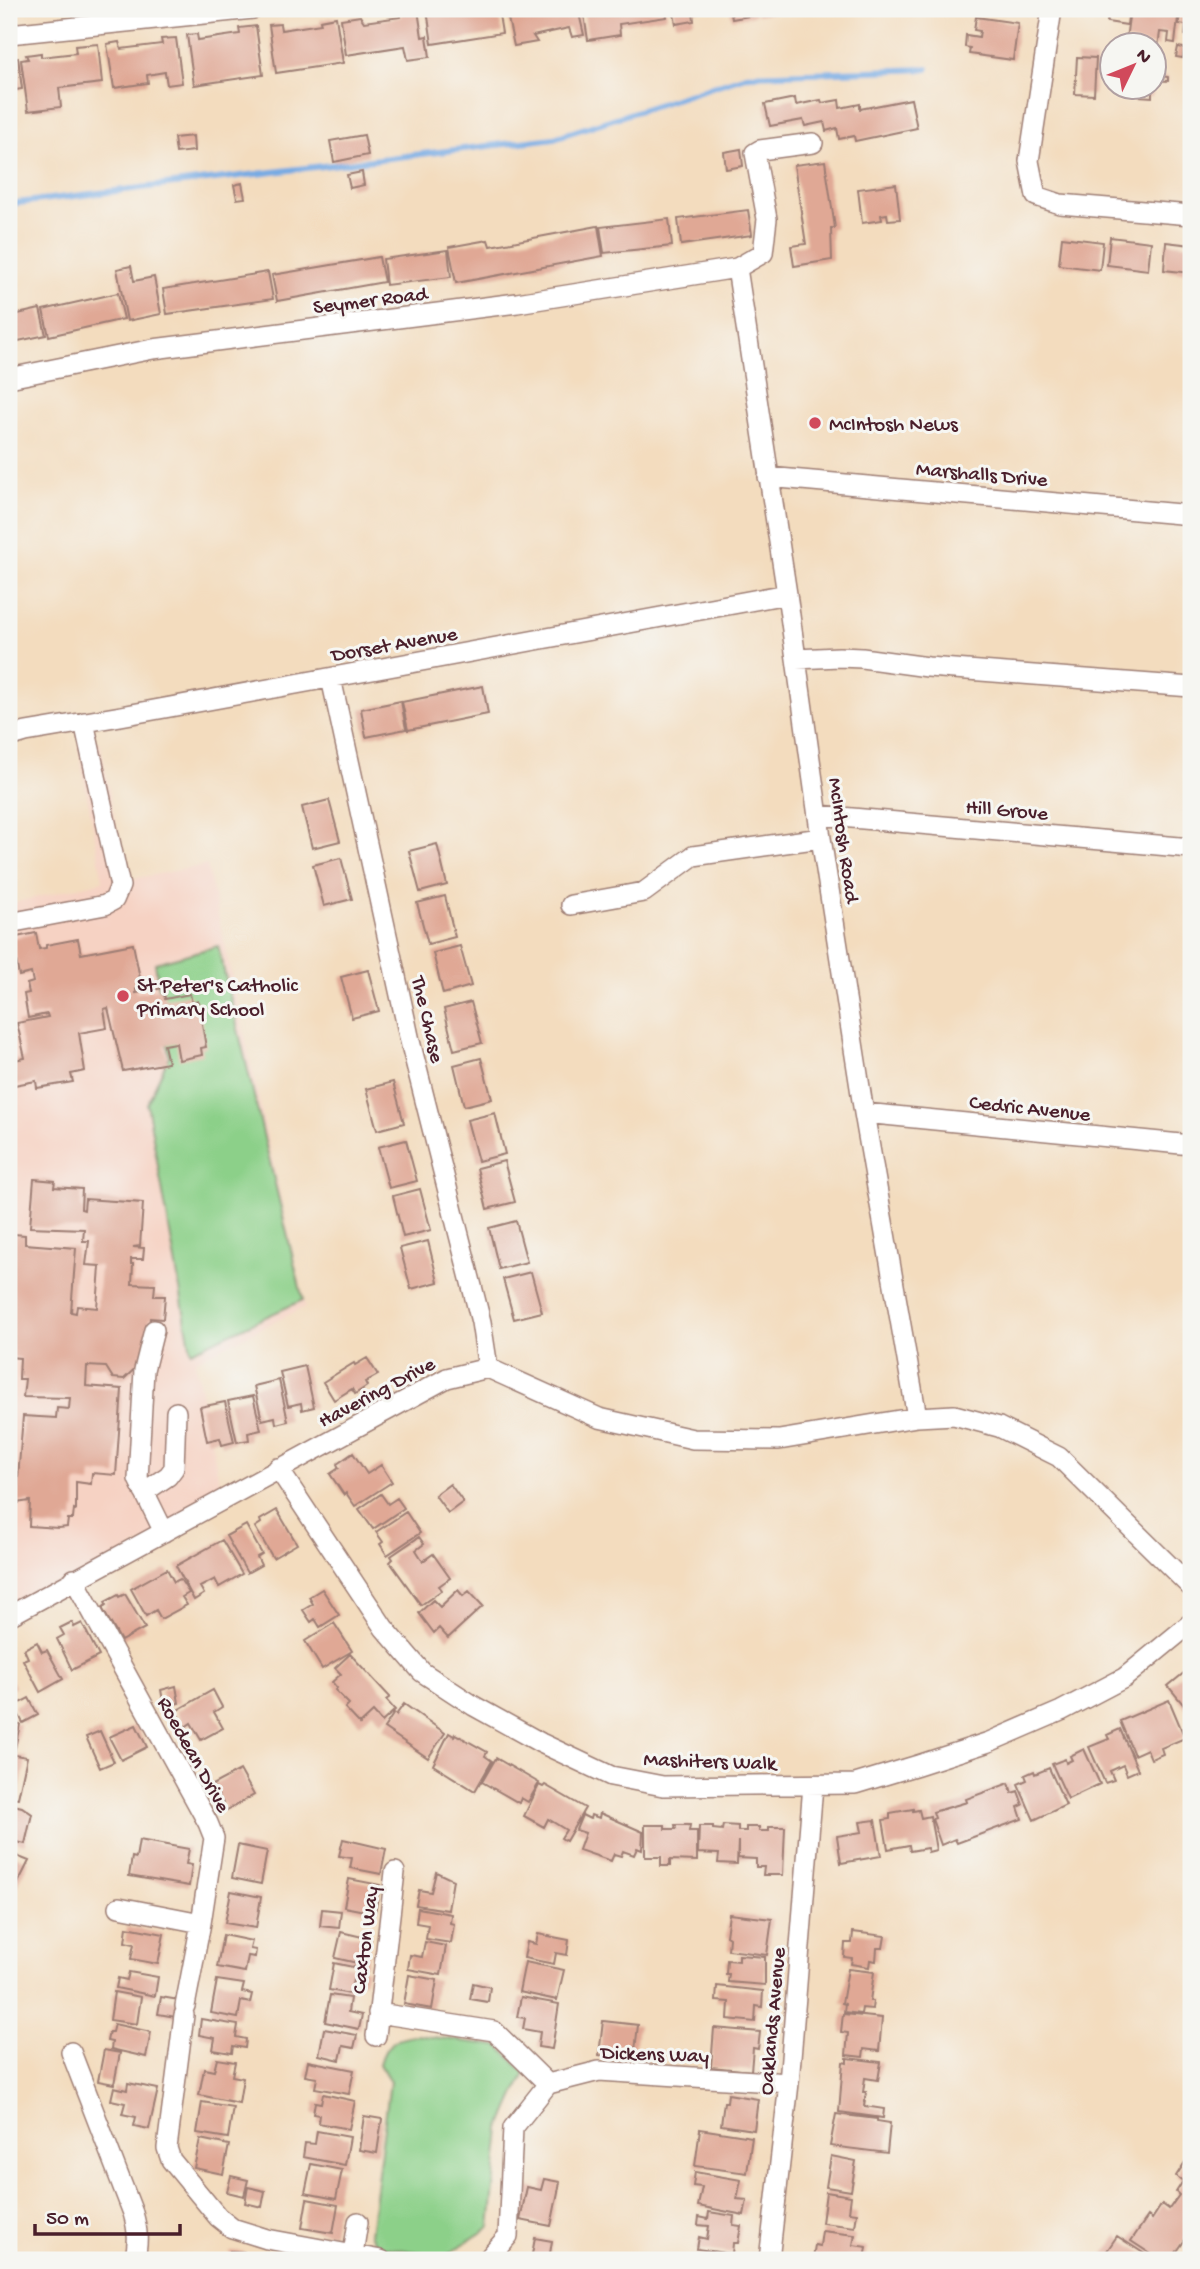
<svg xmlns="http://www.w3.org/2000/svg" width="1200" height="2269" font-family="'Gochi Hand',sans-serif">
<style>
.built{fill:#f6d2c3}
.green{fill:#8cd089;stroke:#6b785a;stroke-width:2}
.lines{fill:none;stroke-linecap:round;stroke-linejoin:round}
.stream{stroke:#77aae3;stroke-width:6}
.building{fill:#e0a895}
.minor-casing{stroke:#9e7e74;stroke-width:22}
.minor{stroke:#fff;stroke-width:19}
.poi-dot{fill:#d1495b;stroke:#f6f6f2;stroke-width:2.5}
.labels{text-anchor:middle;stroke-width:6;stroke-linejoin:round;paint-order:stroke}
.street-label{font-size:21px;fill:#4a1f2b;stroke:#f6f6f2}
.poi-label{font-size:21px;fill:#4a1f2b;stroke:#f6f6f2;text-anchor:start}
</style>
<rect width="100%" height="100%" fill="#f6f6f2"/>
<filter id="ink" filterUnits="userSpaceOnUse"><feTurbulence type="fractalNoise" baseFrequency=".0143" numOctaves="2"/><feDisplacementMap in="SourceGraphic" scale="14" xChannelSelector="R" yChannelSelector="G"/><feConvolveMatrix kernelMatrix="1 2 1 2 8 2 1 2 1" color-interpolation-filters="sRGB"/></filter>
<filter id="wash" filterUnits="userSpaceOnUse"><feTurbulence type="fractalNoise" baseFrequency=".00686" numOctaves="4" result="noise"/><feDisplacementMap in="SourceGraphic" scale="28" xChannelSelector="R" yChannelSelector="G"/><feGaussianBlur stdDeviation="1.57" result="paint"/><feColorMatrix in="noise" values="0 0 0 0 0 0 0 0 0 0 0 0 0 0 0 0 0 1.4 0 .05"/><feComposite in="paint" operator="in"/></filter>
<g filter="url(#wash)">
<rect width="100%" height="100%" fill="#f3dcbe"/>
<path class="built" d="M100 742 126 880 207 865 305 1307 195 1361 223 1499 9 1616V904L103 881 78 746Z"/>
<path class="green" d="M218 946 303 1300 191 1351 147 1104 169 1056 155 963Z
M417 2035 499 2046 525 2073 500 2129 490 2227 445 2256 377 2246 370 2234 390 2082 380 2064C386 2041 396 2039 417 2035Z"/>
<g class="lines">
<path class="stream" d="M9 204 554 138 749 75 927 69"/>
</g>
<g id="blocks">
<path class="building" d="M445 9 446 15 485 9H498L502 33 432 44 427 10Z
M506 9H578L584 35 572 37 569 28 533 36 537 42 514 46Z
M583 9H666L667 17 619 24 620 35 588 40Z
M673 9H701V10L693 12 694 21 676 24Z
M730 9H754L755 15 732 19Z
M756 9H777L778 12 757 15Z
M1003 9H1022V13L1003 10Z
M1088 9H1129L1127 25 1107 22 1108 17 1088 15Z
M1130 9H1179L1175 43 1168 42 1169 33 1160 32 1158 47 1126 40Z
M1180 9H1191V39L1185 35 1186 25 1179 24Z
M418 10 422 37 427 36 430 57 408 60 405 46 346 55 341 19 360 16 364 22 401 17 400 13Z
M336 17 343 63 276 73 269 25 280 24 281 30 321 24 320 20Z
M976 17 1018 23 1013 60 969 54 970 48 965 47 966 35 979 37 980 31 974 30Z
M256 26 263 75 194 85 187 35 197 34 198 40 240 34 239 28Z
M176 38 182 83 167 85 165 72 147 75 148 83 114 88 107 44 119 42 121 49 162 44 161 39Z
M98 44 102 83 59 88 61 107 28 111 21 60 28 59 26 55 41 53V57L76 53 75 46Z
M1178 47 1184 48 1183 58 1176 57Z
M1077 57 1096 58 1094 95 1075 94Z
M18 58 22 89 9 91V59Z
M1103 64 1112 65V78L1102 77Z
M1154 69H1161V76L1168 77V81L1154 80Z
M1140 88H1152V97L1139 96Z
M795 98 796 105 821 100 822 103 839 100 840 108 860 104V109L911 99 917 128 855 141 854 136 839 139 837 128 826 131 824 122 805 126 803 120 770 126 765 104Z
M364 135 368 155 334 162 330 141Z
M193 136 194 151 176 153 174 138Z
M741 149 743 166 726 169 724 152Z
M825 161 835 228H831L832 260 794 266 791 246 806 244 794 165Z
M362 172 364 185 350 188 347 175Z
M242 183 245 198 237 199 234 185Z
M896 184 900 219 888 220 887 214 881 215 882 220 862 223 858 189Z
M748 210 752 235 681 245 678 219Z
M669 219 672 246 604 253 600 227Z
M598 226 603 256 456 283 449 247 488 240 490 246Z
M1062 237 1103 242 1100 270 1059 265Z
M1110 237 1151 242 1148 270 1107 265Z
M1166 242 1191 245V273L1164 270Z
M448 250 451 277 386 285 383 259Z
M379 257 384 282 277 301 272 275Z
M131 266 134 281 154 277 161 314 127 321 117 269Z
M268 272 273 299 167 314 163 289Z
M118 293 124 319 49 336 43 310Z
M40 309 46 335 9 343V316Z
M483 686 488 714 408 730 402 702Z
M401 701 406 729 366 737 361 709Z
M329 800 340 841 312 848 302 807Z
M437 844 447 885 420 892 409 851Z
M341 858 352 899 324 906 313 865Z
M445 896 455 937 428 944 417 903Z
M36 933 39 949 46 948V945L78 939 81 954 133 944 142 988 136 989V993L163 988 165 999 190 994 192 1003 198 1001 206 1047 201 1048 202 1055 179 1060 176 1043 164 1045 168 1063 123 1071 108 1008 104 1009 107 1028 79 1033 85 1071 71 1074 73 1082 37 1088 36 1081 9 1086V1061L25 1058 17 1023 48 1017 47 1014 28 1018 24 994 29 993 27 984 33 982 31 973 19 976 12 938Z
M460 946 471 986 443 994 433 953Z
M368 970 379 1011 352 1018 341 977Z
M471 1002 482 1043 454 1050 444 1009Z
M481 1058 492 1099 464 1106 454 1065Z
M393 1082 404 1123 377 1130 366 1089Z
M495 1113 505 1154 478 1161 467 1120Z
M406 1140 417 1181 389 1188 378 1147Z
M504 1161 515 1202 487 1209 477 1168Z
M34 1179 55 1181 54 1187 82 1189 81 1209 84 1210 85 1199 143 1203 140 1246 133 1247 144 1248 143 1259H131V1264H133L132 1284 155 1285 154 1296H165L163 1319 150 1318 146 1358 124 1379 113 1378 106 1367 87 1366 86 1386 122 1389 116 1475 92 1473 91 1484 76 1482V1510L74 1509 73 1519H68L67 1527 59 1528 29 1526 30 1501 16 1503 23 1416 56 1418 57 1408 69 1409 70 1398 23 1397 25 1379H19L20 1358 9 1357V1270H12L14 1234 25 1235V1244L76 1248 71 1312 76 1313 77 1306 97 1308 100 1266 86 1265 89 1241H83L84 1229 30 1227Z
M420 1189 431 1230 403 1237 393 1196Z
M516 1221 527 1262 499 1269 489 1228Z
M428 1241 438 1282 411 1289 400 1248Z
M531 1272 542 1312 514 1319 503 1279Z
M367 1358 378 1375 365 1382 367 1386 355 1394 352 1389 334 1400 323 1382 354 1363 355 1365Z
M305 1366 314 1407 302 1410 301 1403 288 1406 280 1372Z
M279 1380 288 1421 276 1424 275 1417 262 1420 254 1386Z
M253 1396 261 1430 248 1433 249 1440 237 1442 228 1401Z
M225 1402 234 1442 222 1445 220 1438 207 1441 200 1407Z
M353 1453 367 1474 381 1465 392 1482 355 1506 346 1493 344 1495 330 1474 339 1468 337 1464Z
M450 1484 463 1502 448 1513 435 1495Z
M381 1494 388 1504 397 1498 404 1508 373 1529 359 1509Z
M277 1510 297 1544 273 1558 255 1527 261 1523 260 1520Z
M406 1512 420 1533 387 1555 380 1544 383 1542 376 1532Z
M246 1525 262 1554 257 1557 261 1565 247 1573 226 1536Z
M419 1537 424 1544 416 1550 423 1561 433 1554 450 1578 439 1586 442 1590 421 1605 390 1562 393 1559 391 1556Z
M222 1540 242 1574 219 1587 215 1579 200 1587 204 1594 194 1600 176 1566Z
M167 1569 174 1582 180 1579 189 1593 182 1597 187 1605 161 1619 156 1610 146 1616 131 1589Z
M322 1589 339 1615 320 1627 315 1619 311 1622 303 1610 313 1604 309 1597Z
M458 1590 463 1596 469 1591 483 1606 448 1638 439 1628 434 1633 419 1613 433 1600 440 1607Z
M125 1594 145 1628 121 1641 102 1608 106 1605 105 1602 118 1595 119 1597Z
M72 1622 74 1627 82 1623 99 1656 72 1670 57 1639 64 1635 60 1628Z
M334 1623 352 1651 322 1669 305 1641Z
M37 1642 42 1652 47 1650 63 1679 40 1692 23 1660 28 1658 24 1649Z
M350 1654 390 1697 386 1700 395 1710 382 1722 373 1712 360 1724 345 1708 349 1704 335 1690 337 1688 332 1682 341 1674 335 1668Z
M1191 1667V1714L1168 1686Z
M9 1675 15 1687 9 1691Z
M176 1686 179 1703 164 1706 161 1690Z
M213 1690 222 1707 214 1712 223 1728 201 1740 191 1723 185 1727 176 1711Z
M29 1698 38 1715 23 1723 14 1706Z
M1169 1700 1185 1738 1161 1748 1163 1754 1151 1759 1147 1749 1134 1755 1120 1721Z
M404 1704 445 1733 428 1758 384 1728 394 1713 396 1715Z
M9 1722 20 1724 14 1753 9 1752Z
M136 1725 147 1747 121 1760 109 1737Z
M1120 1729 1138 1770 1127 1775 1123 1765 1110 1771 1114 1780 1105 1783 1089 1747 1109 1739 1107 1735Z
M100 1731 114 1762 100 1768 86 1737Z
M449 1733 454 1736 455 1734 487 1752 485 1756 492 1761 475 1791 433 1765Z
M1084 1749 1100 1784 1068 1799 1052 1764 1065 1759 1066 1763 1072 1760 1070 1756Z
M9 1754 27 1757 18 1798 9 1797Z
M496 1758 539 1783 528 1802 521 1798 519 1803 482 1782Z
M1049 1768 1066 1805 1034 1820 1018 1784 1027 1780 1025 1775 1034 1771 1035 1774Z
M240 1770 254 1795 227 1810 212 1785Z
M1009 1783 1012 1793 1018 1791 1023 1805 1018 1807 1022 1819 957 1843 955 1839 941 1845 932 1819 935 1818 933 1812 967 1802 966 1799Z
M539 1785 543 1787 545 1785 585 1808 566 1841 561 1838 566 1830 548 1819 544 1827 524 1816Z
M9 1804 22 1807 32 1814 25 1844 9 1840Z
M913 1809V1811L919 1810 921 1818 930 1816 936 1850 928 1852 927 1848 910 1851 909 1845 888 1849 883 1820 890 1819V1813Z
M600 1813 643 1832 642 1850 637 1848 634 1855 623 1851 621 1856 614 1854 611 1861 579 1850 585 1833 576 1830 582 1815 590 1819 591 1815 599 1818Z
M875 1820 881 1856 841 1863 837 1836 862 1832 860 1822Z
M645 1825H665V1829H676L675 1825H690L689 1831H697V1861L670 1860V1866H661V1857H645Z
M723 1825 738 1826V1831H746V1827H759V1831H769V1827H785L783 1875H763L764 1867H756V1859L738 1858V1841L737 1864 718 1863 719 1854 698 1853 699 1826H713V1829L722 1830Z
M343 1839 386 1849 381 1874 350 1868 352 1858 339 1856Z
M139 1840 189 1849 186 1864 192 1865 189 1886 129 1876 132 1857 136 1858Z
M238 1845 267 1851 261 1884 232 1878Z
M9 1853 29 1861 15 1889 9 1886Z
M436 1872 453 1880 448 1910 416 1905 419 1890 431 1892Z
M349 1879 380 1885 375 1913 344 1907Z
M231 1891 261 1897 256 1928 225 1923Z
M418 1908 451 1914 450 1923 454 1924 451 1943 426 1939 428 1925 416 1923Z
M322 1909 341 1911 339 1928 320 1926Z
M729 1914 772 1919 767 1955 728 1950 729 1938 726 1936Z
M127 1927 164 1934 158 1964 131 1959 134 1944 125 1942Z
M341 1932 371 1939 366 1965 335 1958Z
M853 1932 885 1936 883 1948H877L876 1961 870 1960 869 1967 851 1964 852 1958 844 1957 845 1943H852Z
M538 1934 569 1940 567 1955 556 1953 554 1964 524 1958 527 1942 536 1944Z
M223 1935 252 1941 250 1949 256 1950 255 1957 248 1956 245 1972 217 1967Z
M425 1942 446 1946 441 1975 408 1969 410 1955 422 1957Z
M739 1955 765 1957V1985L728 1982 729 1974H726L727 1960 739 1961Z
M525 1962 564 1970 557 2000 519 1992Z
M334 1963 367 1970 364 1982 353 1980 350 1994 329 1990Z
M848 1969 874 1972 870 2001H873L872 2009 862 2008 861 2014 844 2012 845 2004 842 2003Z
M129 1972 158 1977 155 1996 116 1988 118 1978 127 1980Z
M409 1975 437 1980 432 2009 404 2004Z
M217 1980 244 1984 242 1992 252 1994 250 2003 241 2001 238 2018 211 2013Z
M473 1983 490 1987 488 2002 470 1999Z
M717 1986 763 1991 762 2007 756 2006 755 2022 728 2019 729 2002 716 2001Z
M114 1992 141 1997 137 2024 110 2020Z
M330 1995 350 1998 348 2012 362 2015 359 2029 325 2022Z
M161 1997 179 2000 176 2017 158 2014Z
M521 1997 559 2004 552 2049 538 2047 540 2032 523 2029 525 2018 517 2017Z
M843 2014 882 2018 879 2051 864 2049 863 2057 846 2055 848 2033 841 2032Z
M201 2019 238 2025 236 2037 246 2039 245 2048 233 2046 232 2053 213 2050 215 2038 199 2035Z
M603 2021 638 2025 634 2059 599 2055Z
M114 2024 151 2032 146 2057 111 2049 112 2042 107 2041 109 2032H112Z
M714 2028 760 2032 758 2049 753 2048 751 2071 711 2067Z
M324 2029 357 2035 354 2048 343 2046 340 2060 319 2055Z
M104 2050 120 2053 114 2084 98 2081Z
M847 2058 881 2062 878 2080 865 2078 863 2092H866L864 2106 884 2109 883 2118 839 2112 843 2062 847 2063Z
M217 2059 235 2062 232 2076 243 2078 239 2103 199 2095 204 2069 214 2071Z
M308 2061 354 2070 349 2094 315 2088 317 2078 305 2076Z
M128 2083 158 2089 149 2129 134 2126 136 2117 122 2114 125 2103 111 2100 114 2087 127 2090Z
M323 2094 355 2101 349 2129 318 2123 319 2115 313 2114 315 2102 321 2103Z
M728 2094 758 2099 754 2130 721 2125 724 2102H727Z
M202 2102 233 2107 228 2138 197 2133Z
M836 2114 877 2119V2121L890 2123 887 2153 830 2146Z
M364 2116 382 2119 377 2153 359 2150Z
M700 2129 752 2137 747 2173 695 2166Z
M317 2131 350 2137 345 2165 303 2157 305 2143 315 2144Z
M200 2139 229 2145 223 2174 194 2168Z
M831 2156 856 2161 851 2191 826 2187Z
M1189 2156 1191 2157V2231L1171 2260H1160L1131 2241 1148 2216 1152 2219 1162 2204 1169 2209 1179 2195 1176 2192 1183 2181 1176 2176Z
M311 2164 342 2170 336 2199 305 2193Z
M695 2172 741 2180 737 2199 747 2200 744 2215 698 2206 702 2187 693 2186Z
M231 2176 248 2180 244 2196 227 2192Z
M544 2179 560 2182 551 2226 520 2220 527 2187 541 2190Z
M248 2187 265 2191 262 2207 245 2203Z
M826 2192 851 2196 849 2212 857 2213 855 2227 822 2223Z
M307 2199 338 2205 333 2233 302 2228Z
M709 2212 734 2216 733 2225 741 2226 738 2243H733L732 2254 697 2249 699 2237 707 2239 709 2226 698 2225 699 2217 708 2219Z
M822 2231 855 2235 853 2245 867 2247 865 2260 813 2258 815 2245 820 2246Z
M1117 2236 1154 2260H1106L1102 2258Z
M535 2238 552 2241 549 2260H531Z
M230 2251 244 2252 243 2260H229Z
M697 2255 723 2259V2260H696Z"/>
</g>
</g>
<g filter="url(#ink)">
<use href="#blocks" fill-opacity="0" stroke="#9e7e74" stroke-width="2"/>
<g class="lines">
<defs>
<path id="minor" d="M1052 9 1029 161 1036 196 1060 204 1191 215
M9 34 253 9
M737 268 787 594 821 838 864 1113 917 1417
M9 378 153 349 517 303 737 268 763 253 767 219 755 153 760 150 813 143
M768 477 1191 515
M796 659 839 657 862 658 928 667 1191 687
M331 678 410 1041 481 1322 488 1368
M9 737 26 732 121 716 787 594
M818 815 1191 848
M571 905 644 892 693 856 821 838
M9 923 105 905 114 900 120 886 84 722
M864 1113 1191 1145
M154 1330 144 1370 138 1479 164 1532
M278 1468 384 1628 422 1672 474 1706 541 1743 611 1776 663 1786 855 1784 918 1765 989 1742 1061 1711 1124 1678 1191 1623
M144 1492 168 1476 174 1468 176 1412
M74 1579 208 1823 214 1838 201 1923 185 2006
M9 1616 447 1378 488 1368 599 1418 693 1439 779 1440 917 1417 954 1415 999 1427 1059 1457 1191 1587
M119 1907 201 1923
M378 2013 494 2031 548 2084
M184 2015 167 2148 171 2160 218 2217 232 2228 267 2239 381 2260
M376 2036 395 1872
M71 2052 133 2213C138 2230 139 2243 134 2260
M353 2254 358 2222
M487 2260 508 2236 513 2128 548 2084 599 2071 789 2083
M769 2260 789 2083 813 1785"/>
</defs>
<use href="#minor" class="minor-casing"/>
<use href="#minor" class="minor"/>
</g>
</g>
<g class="poi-dot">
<circle cx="815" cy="423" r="7"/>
<circle cx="123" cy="996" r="7"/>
</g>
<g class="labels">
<g class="street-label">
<text transform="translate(370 299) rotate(-7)" y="7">Seymer Road</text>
<text transform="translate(982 473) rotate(5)" y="7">Marshalls Drive</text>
<text transform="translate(394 643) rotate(-10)" y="7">Dorset Avenue</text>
<text transform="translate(1007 809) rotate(5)" y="7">Hill Grove</text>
<text transform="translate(845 840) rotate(82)" y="7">McIntosh Road</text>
<text transform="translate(429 1019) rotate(77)" y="7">The Chase</text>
<text transform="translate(1030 1107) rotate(6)" y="7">Cedric Avenue</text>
<text transform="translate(376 1391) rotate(-28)" y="7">Havering Drive</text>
<text transform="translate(195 1754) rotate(61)" y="7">Roedean Drive</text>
<text transform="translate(710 1760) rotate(2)" y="7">Mashiters Walk</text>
<text transform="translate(364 1940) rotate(-83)" y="7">Caxton Way</text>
<text transform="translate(771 2021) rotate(-85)" y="7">Oaklands Avenue</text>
<text transform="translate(655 2053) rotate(2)" y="7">Dickens Way</text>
</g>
<g class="poi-label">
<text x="829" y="430">McIntosh News</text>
<text x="137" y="991">St Peter's Catholic<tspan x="137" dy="24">Primary School</tspan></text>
</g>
</g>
<rect width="1200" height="2269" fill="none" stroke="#f6f6f2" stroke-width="35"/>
<g transform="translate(1133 66) rotate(47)"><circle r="33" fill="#f6f6f2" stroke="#b1a0a2" stroke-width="2"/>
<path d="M0-5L12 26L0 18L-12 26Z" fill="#d1495b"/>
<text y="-10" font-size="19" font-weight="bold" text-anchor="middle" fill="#4a1f2b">N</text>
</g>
<path d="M35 2224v10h145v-10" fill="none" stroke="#4a1f2b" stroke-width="3.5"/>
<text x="46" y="2224" font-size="21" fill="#4a1f2b" stroke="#f6f6f2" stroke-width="5" paint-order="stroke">50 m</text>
</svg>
